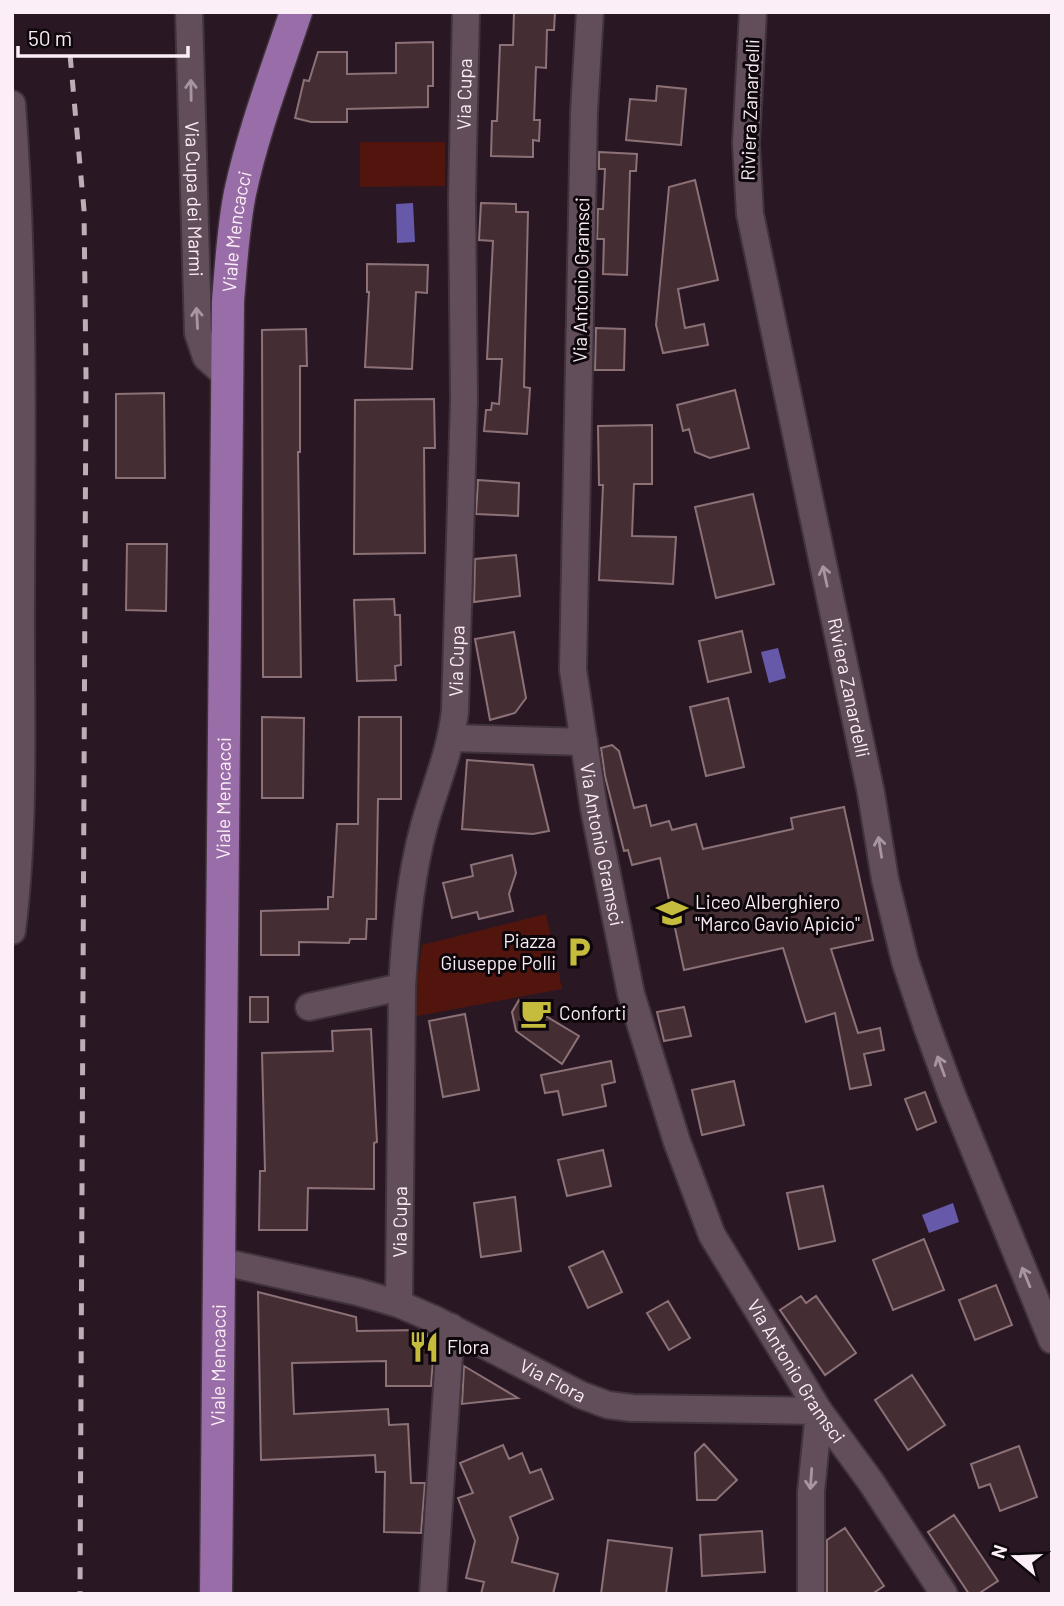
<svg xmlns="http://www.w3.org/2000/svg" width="1064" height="1606" font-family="Barlow,sans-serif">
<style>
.green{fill:#52150e}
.water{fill:#6759aa}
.building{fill:#452e33;stroke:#8c7177;stroke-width:2}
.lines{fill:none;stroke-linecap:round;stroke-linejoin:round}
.minor-casing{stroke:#40333c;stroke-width:30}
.major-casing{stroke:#40333c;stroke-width:35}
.minor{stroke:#624e5b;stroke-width:26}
.major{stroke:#996da7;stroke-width:32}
.rail{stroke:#bcadb7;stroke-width:5;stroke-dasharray:12 12;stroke-linecap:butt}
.oneway{stroke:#a796a1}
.labels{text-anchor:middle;stroke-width:6;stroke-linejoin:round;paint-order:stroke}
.street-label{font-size:19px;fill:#fbeef6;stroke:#0d060b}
.poi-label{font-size:19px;fill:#fbeef6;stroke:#0d060b;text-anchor:start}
</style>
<rect width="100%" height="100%" fill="#291824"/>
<path class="green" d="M360 142H445V186L360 187Z
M546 914 562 989 412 1017 422 945Z"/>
<path class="water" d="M413 203 415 242 397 243 396 204Z
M778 648 786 678 769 683 761 652Z
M953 1203 959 1222 929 1233 922 1215Z"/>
<path class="building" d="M514 12H555L554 30H547L546 68 536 67 534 120H540L539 141 533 140V157L491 156 492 121H497L500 45H513Z
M433 42V86H428V107L347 109V122H311L295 118 304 80 309 81 318 52H347V74L396 73V43Z
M657 86 686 89 681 145 626 140 630 99 656 101Z
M599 152 637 154 636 171H630L627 275 603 274 604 239H597L598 209H603L605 169H599Z
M695 180 718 280 678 289 685 328 704 324 708 345 663 353 656 325 669 187Z
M481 203 516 204V212H528L524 387 530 388 527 434 484 431 486 410H491L492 403 499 404 502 359H487L493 241 479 240Z
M367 264 428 265 427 293 416 292 412 369 365 367 369 292H367Z
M596 328 625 329 624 370H595Z
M306 329 307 366H300V452H298L301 677H263L262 330Z
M735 390 749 448 710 458 695 452 689 429 683 431 677 405Z
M164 393 165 478H116V394Z
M434 399 435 448H424L425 553 354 554 355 400Z
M652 425V484H634L632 536 676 537 673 584 599 580 603 485H599L598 426Z
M478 480 519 483 518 516 476 514Z
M753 494 774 584 716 598 695 507Z
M127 544H167L166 611 126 610Z
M516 555 520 596 474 602 475 559Z
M394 599 395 615H400L401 665 395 666 396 680 357 681 354 600Z
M742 631 751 672 708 682 699 641Z
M514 632 526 698 515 713 490 720 475 639Z
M728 698 744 767 706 776 690 707Z
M262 717 304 718 303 798H262Z
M359 717H401V799H378L376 919H367L366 939H350L349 943 299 942V955H261V911L328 909V897H333L337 824H358Z
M612 745 619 751 634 808 646 805 651 826 669 821 672 830 696 824 703 849 793 829 791 818 844 807 873 940 831 949 858 1033 880 1028 884 1050 864 1054 871 1085 850 1089 835 1013 806 1022 783 948 684 970 660 858 632 865 628 850 624 851 605 776 601 748Z
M467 760 533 765 549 831 533 834 462 829Z
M512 855 516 873 509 894 513 911 479 919 477 912 452 918 443 883 473 876 471 865Z
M250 997H268V1022H250Z
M519 1000 579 1036 562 1064 516 1031 512 1012Z
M684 1007 691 1036 664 1041 657 1012Z
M465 1014 479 1090 443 1097 429 1021Z
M371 1029 377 1142 374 1143V1189L308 1188 307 1230H259L260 1171H265L262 1053 333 1051 332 1031Z
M611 1061 615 1082 602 1085 606 1106 563 1115 558 1091 545 1093 541 1075Z
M734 1081 744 1125 702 1135 692 1090Z
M925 1092 936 1122 917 1130 905 1099Z
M603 1150 611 1186 567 1196 558 1160Z
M823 1186 835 1241 799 1249 787 1193Z
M515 1197 521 1251 481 1257 474 1203Z
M924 1239 944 1290 893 1310 873 1260Z
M603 1251 622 1292 588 1308 569 1267Z
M996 1285 1012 1325 975 1340 959 1300Z
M258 1292 356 1317 357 1331 421 1330 427 1333V1343L434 1348 431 1386H386V1361L292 1363 294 1414 388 1409 389 1425 408 1424 411 1483H425L421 1533 384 1532 385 1472H376L375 1455 261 1460Z
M801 1296 806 1303 816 1296 856 1353 825 1375 780 1310Z
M668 1301 690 1338 669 1350 647 1313Z
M464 1366 518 1398 462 1404Z
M912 1375 945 1425 908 1450 875 1400Z
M704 1444 737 1480 716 1500H697L695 1453Z
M503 1445 509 1459 522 1453 530 1473 541 1469 553 1499 510 1517 518 1538 512 1562 558 1574 553 1594H481L484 1582 466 1578 475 1541 458 1498 473 1493 460 1463Z
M1019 1446 1037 1497 1000 1511 990 1484 979 1488 971 1464Z
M954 1515 998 1581 978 1594H969L928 1532Z
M845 1528 884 1586 872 1594H827V1540Z
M762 1531 765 1572 702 1576 700 1535Z
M608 1540 672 1548 666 1594H601Z"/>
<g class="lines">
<defs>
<g id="minor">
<path id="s1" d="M189 12 198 333 206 357 226 375"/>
<path id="s2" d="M590 12 584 112 573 670 594 809 631 994 677 1142 712 1235 819 1411 871 1482 944 1594"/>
<path id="s3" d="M753 12 746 143 750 214 871 793 885 879 905 961 927 1027 952 1095 1052 1340"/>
<path d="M12 104C24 267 22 429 21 592 20 705 26 819 12 931"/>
<path d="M452 738 584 742"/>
<path d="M309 1007 402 987"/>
<path id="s4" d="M219 1261 358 1292 399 1304 436 1320 581 1395 608 1405 632 1408 819 1411 811 1492V1594"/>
<path id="s5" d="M399 1304 402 987C405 933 410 878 424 826 435 786 450 754 455 711L464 400 462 199 466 12"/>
<path d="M433 1594 451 1327"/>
</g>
<g id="major">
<path id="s6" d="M216 1594 228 301C231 265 233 228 240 193 253 132 276 72 296 12"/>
</g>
</defs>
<use href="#minor" class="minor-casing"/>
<use href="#major" class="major-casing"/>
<use href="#minor" class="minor"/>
<use href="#major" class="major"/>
<path class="rail" d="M68 32 84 210 86 376 80 1594"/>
</g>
<defs><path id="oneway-shaft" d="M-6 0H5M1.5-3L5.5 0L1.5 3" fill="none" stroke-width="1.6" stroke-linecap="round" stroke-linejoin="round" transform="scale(1.75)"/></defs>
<g class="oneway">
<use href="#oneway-shaft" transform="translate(191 90) rotate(-91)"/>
<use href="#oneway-shaft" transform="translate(197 318) rotate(-93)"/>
<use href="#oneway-shaft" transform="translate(825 576) rotate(-102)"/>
<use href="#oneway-shaft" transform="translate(880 847) rotate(-99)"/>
<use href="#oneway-shaft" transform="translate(941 1066) rotate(-110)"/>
<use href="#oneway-shaft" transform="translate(1026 1277) rotate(-112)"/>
<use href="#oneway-shaft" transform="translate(811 1479) rotate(94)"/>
</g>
<defs>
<symbol id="school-bare" viewBox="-9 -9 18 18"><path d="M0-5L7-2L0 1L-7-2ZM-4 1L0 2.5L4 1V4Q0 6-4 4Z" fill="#c5bc3d" stroke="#0d060b" stroke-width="2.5" paint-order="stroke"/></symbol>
<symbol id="parking-bare" viewBox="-9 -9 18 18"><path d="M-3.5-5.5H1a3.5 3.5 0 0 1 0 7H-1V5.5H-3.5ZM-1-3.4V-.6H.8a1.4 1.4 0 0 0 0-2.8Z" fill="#c5bc3d" stroke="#0d060b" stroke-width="2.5" paint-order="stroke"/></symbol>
<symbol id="cafe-bare" viewBox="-9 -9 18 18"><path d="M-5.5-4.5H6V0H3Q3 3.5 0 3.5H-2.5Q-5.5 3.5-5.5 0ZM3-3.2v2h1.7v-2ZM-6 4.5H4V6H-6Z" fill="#c5bc3d" stroke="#0d060b" stroke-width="2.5" paint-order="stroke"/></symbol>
<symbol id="restaurant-bare" viewBox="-9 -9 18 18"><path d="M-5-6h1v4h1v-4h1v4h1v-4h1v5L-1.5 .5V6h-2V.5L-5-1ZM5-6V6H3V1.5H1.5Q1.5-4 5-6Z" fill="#c5bc3d" stroke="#0d060b" stroke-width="2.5" paint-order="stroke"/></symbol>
</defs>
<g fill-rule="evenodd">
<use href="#school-bare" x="650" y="891" width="44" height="44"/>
<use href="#parking-bare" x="557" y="930" width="44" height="44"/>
<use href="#cafe-bare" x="514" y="991" width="44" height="44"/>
<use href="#restaurant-bare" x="402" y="1325" width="44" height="44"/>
</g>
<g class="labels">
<g class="street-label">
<text dy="7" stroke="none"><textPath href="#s5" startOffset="1216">Via Cupa</textPath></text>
<text transform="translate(750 110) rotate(-88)" y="7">Riviera Zanardelli</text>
<text dy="7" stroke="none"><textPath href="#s1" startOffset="187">Via Cupa dei Marmi</textPath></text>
<text dy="7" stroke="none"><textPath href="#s6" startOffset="1363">Viale Mencacci</textPath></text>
<text transform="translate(581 280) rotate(-89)" y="7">Via Antonio Gramsci</text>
<text dy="7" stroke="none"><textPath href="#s5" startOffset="649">Via Cupa</textPath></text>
<text dy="7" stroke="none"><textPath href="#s3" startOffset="686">Riviera Zanardelli</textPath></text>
<text dy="7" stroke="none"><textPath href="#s6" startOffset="796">Viale Mencacci</textPath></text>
<text dy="7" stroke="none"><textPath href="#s2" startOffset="835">Via Antonio Gramsci</textPath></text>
<text dy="7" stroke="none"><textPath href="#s5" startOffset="82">Via Cupa</textPath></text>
<text dy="7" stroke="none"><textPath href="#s6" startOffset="229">Viale Mencacci</textPath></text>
<text dy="7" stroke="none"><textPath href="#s2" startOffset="1402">Via Antonio Gramsci</textPath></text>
<text dy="7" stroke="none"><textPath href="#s4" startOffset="357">Via Flora</textPath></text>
</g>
<g class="poi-label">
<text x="695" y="909">Liceo Alberghiero<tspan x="695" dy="22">"Marco Gavio Apicio"</tspan></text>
<text x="556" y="948" text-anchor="end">Piazza<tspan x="556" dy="22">Giuseppe Polli</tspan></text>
<text x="559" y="1020">Conforti</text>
<text x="447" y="1354">Flora</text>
</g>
</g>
<rect width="1064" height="1606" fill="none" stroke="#fbeef6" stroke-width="28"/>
<g transform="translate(1015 1557) rotate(289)" stroke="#0d060b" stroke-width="5" paint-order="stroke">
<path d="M0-5L12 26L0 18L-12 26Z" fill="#fbeef6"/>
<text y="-10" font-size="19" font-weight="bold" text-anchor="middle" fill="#fbeef6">N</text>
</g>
<path d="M18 46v10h170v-10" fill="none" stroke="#fbeef6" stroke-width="3.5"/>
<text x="28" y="46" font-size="21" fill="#fbeef6" stroke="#0d060b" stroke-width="5" paint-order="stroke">50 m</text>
</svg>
